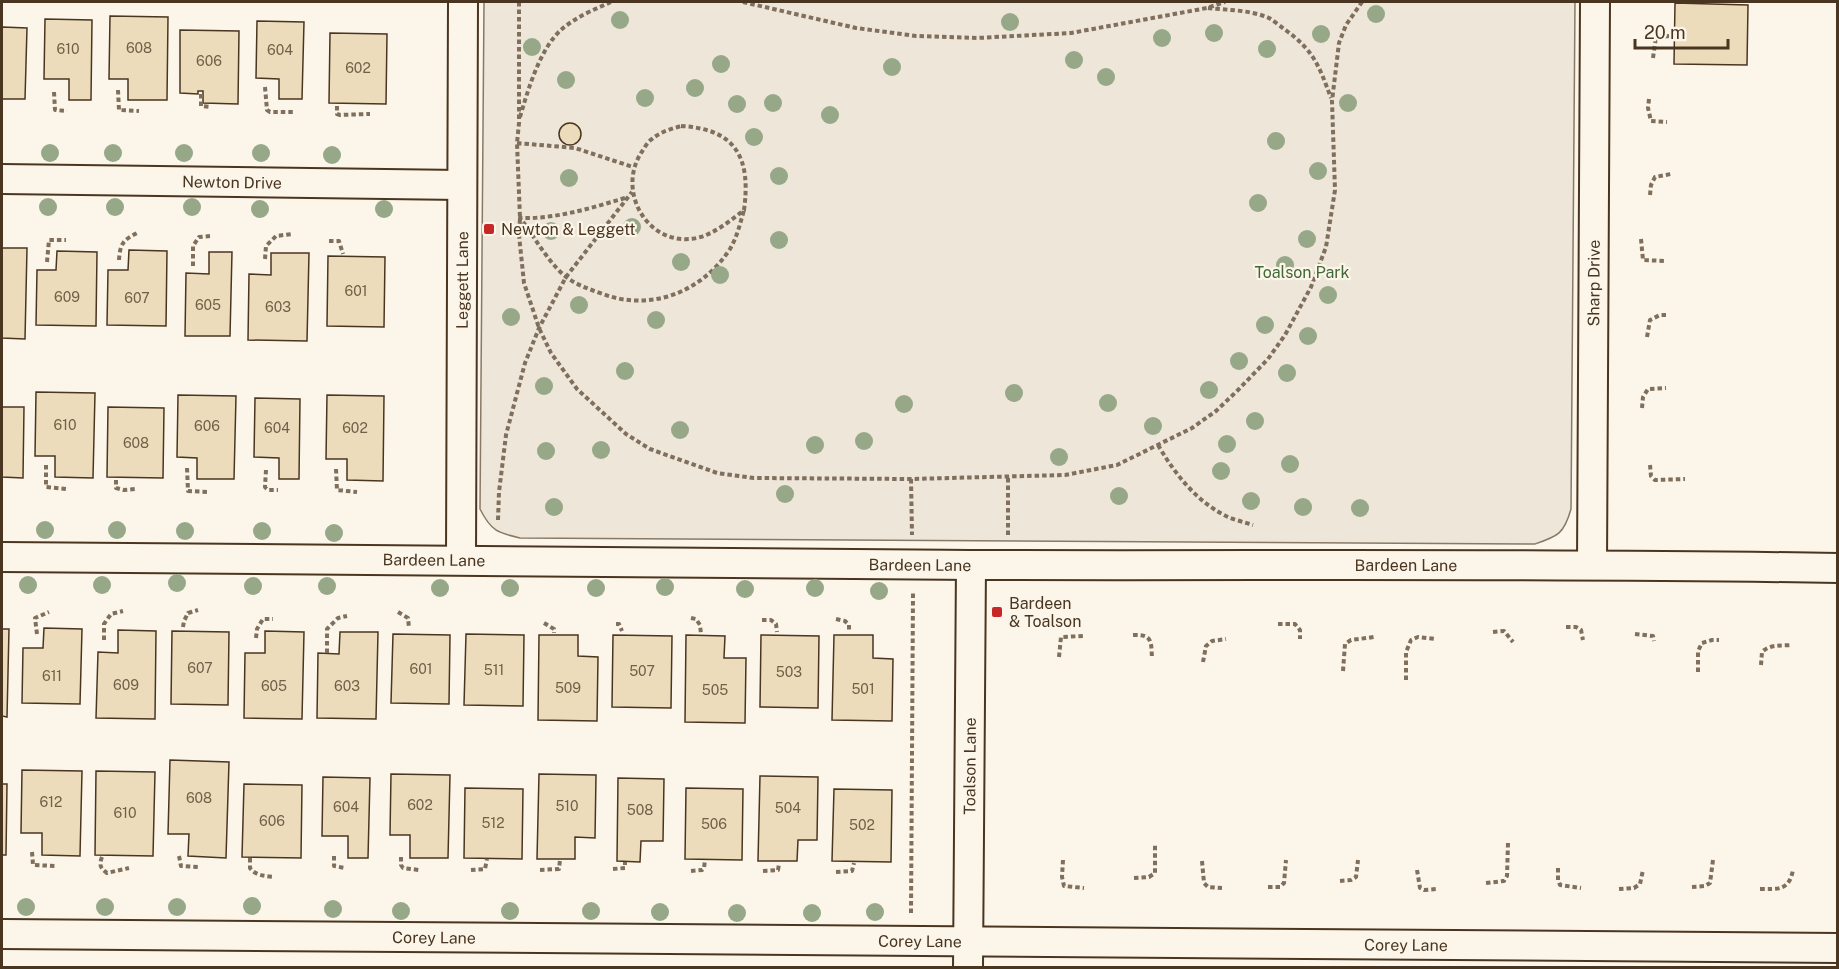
<svg xmlns="http://www.w3.org/2000/svg" width="1839" height="969" font-family="'Public Sans',sans-serif">
<style>
.green{fill:#ede6d9;stroke:#887966;stroke-width:1.5}
.building{fill:#ecdcbc;stroke:#4a3520;stroke-width:1.5}
.lines{fill:none;stroke-linecap:round;stroke-linejoin:round}
.minor-casing{stroke:#4a3520;stroke-width:32}
.path{stroke:#7f6f5c;stroke-width:4;stroke-dasharray:4.5 3;stroke-linecap:butt}
.minor{stroke:#fbf6e9;stroke-width:28}
.tree{fill:#96a887}
.poi-dot{fill:#c62828;stroke:#fbf6e9;stroke-width:2}
.labels{text-anchor:middle;stroke-width:4.5;stroke-linejoin:round;paint-order:stroke}
.number-label{font-size:14px;fill:#725f47}
.street-label{font-size:16px;fill:#4a3520;stroke:#fbf6e9}
.poi-label{font-size:16px;fill:#4a3520;stroke:#fbf6e9;text-anchor:start}
.park-label{font-size:16px;fill:#436837;stroke:#fbf6e9}
</style>
<rect width="100%" height="100%" fill="#fbf6e9"/>
<path class="green" d="M484 2H1575L1571 509C1564 534 1558 536 1535 544L520 538C498 533 491 531 480 509Z"/>
<path class="building" d="M1675 3 1748 5 1747 65 1674 64Z
M110 16 168 17 167 100H128V79H109Z
M45 19 92 20 91 100H69V79H44Z
M257 21 304 22 302 99H279V79L256 78Z
M2 27 27 28 25 99H2Z
M180 30 239 31 238 104 203 103V91H198V94L180 93Z
M330 33 387 34 386 104 329 103Z
M559 134a11 11 0 1 1 22 0a11 11 0 1 1-22 0Z
M2 248H27L25 339 2 338Z
M129 250 167 251 166 326 107 325 108 270H128Z
M57 251 97 252 96 326 36 325 37 270H56Z
M209 252H232L230 336H185L186 273 209 274Z
M271 253H309L307 341 248 340 249 274 271 275Z
M328 256 385 257 384 327 327 326Z
M36 392 95 393 93 478 55 477V456H35Z
M178 395 236 396 234 479H197V458L177 457Z
M327 395 384 396 383 481 347 480V459H326Z
M255 398 300 399 299 479H279V458L254 457Z
M2 407H24L23 478 2 477Z
M108 407 164 408 163 478 107 477Z
M44 628 82 629 80 704 22 703 23 648H43Z
M2 629H9L7 717 2 716Z
M118 630 156 631 155 719 96 718 98 652 118 653Z
M172 631 229 632 228 705 171 704Z
M265 631 304 632 302 719 244 718 245 653H265Z
M340 632H378L376 719 317 718 318 653 339 654Z
M393 634 450 635 449 704 391 703Z
M466 634 524 635 523 706 464 705Z
M539 635H578V656L598 657 597 721 538 720Z
M613 635 672 636 671 708 612 707Z
M686 635 725 636 724 658H746L745 723 685 722Z
M761 635 819 636 818 708 760 707Z
M834 635H873V658L893 659 892 721 832 720Z
M170 760 229 762 226 858 188 856 189 834H168Z
M22 770 82 771 80 856 42 855V833H21Z
M96 771 155 772 153 856 95 855Z
M391 774 450 775 448 858H410V835H390Z
M539 774 596 775 595 838 575 837V859H537Z
M760 776 818 777 817 840H798L797 861H758Z
M323 777 370 778 368 858H348V836H322Z
M618 778 664 779 663 841H641L640 862 617 861Z
M2 784H7L6 855H2Z
M244 784 302 785 301 858 242 857Z
M465 788 523 789 522 859 464 858Z
M686 788 743 789 742 860 685 859Z
M834 789 892 790 891 862 832 861Z"/>
<g class="lines">
<defs>
<g id="minor">
<path id="s1" d="M2 179 461 185"/>
<path id="s2" d="M2 557C324 557 647 563 970 565 1259 566 1548 563 1838 568"/>
<path id="s3" d="M461 559 463 2"/>
<path id="s4" d="M1592 565 1595 2"/>
<path id="s5" d="M2 934 1838 948"/>
<path id="s6" d="M968 968 971 565"/>
</g>
</defs>
<use href="#minor" class="minor-casing"/>
<path class="path" d="M519 2V123L517 143 520 218 519 235 524 283 539 328 551 353 577 389 626 434 650 449 717 473 754 478 911 479 1065 475 1117 465 1192 428 1216 411 1238 390 1268 359 1285 335 1311 287 1326 247 1335 190 1332 101 1339 43 1346 25 1362 2
M743 2 856 28 916 36 977 38 1071 33 1207 8 1225 2
M1208 8C1227 10 1251 10 1269 18 1274 21 1280 26 1284 29 1314 50 1319 66 1331 98
M1653 58 1656 37 1671 36
M265 87 267 110 270 112H294
M118 90 119 110 139 111
M54 92 55 110 67 111
M201 94V106L211 107
M1649 99 1648 108 1651 121 1667 122
M337 106V114L340 115 370 114
M520 117C528 90 540 48 562 29 576 17 595 9 611 2
M681 126C737 129 751 159 744 210 730 221 714 234 697 238 649 248 616 193 641 153 644 149 647 142 652 139 660 132 671 129 681 126Z
M517 143 575 148 633 167
M1650 195 1651 185 1655 177 1671 174
M625 198C591 208 557 219 520 218 535 237 547 261 565 276 576 285 589 289 603 294 651 312 702 292 730 249 737 237 740 224 744 210
M1641 239 1643 260 1666 261
M329 241H339L343 254
M265 259 266 246 276 236 292 234
M119 260C120 244 123 240 137 233
M47 262 49 240H66
M193 266V246L199 237 210 236
M1647 337 1650 320 1660 315H1666
M1642 408 1643 397 1648 389 1666 388
M1158 445C1175 474 1196 501 1226 516 1234 520 1244 522 1253 525
M46 465V487L67 489
M1650 465 1651 476 1655 480 1685 479
M187 468 188 491 208 492
M336 469 337 490 357 492
M266 470 265 487 268 490H278
M1008 478V538
M911 479 912 535
M116 480V488L124 490 135 489
M498 520 499 492 506 435 525 363 539 328 566 277 632 192
M398 612 408 618 409 628
M691 618 696 619 700 625 701 634
M836 619 845 621 849 625V631
M762 620H771L776 624 777 632
M544 623 554 629V633
M616 624H619L622 631
M1278 624H1295L1300 630V639
M183 627 184 621 188 613 198 610
M1566 627H1576L1581 630 1583 640
M1493 632 1504 631 1513 642
M37 634 35 618 49 612
M1635 634 1653 636 1654 641
M1133 635C1153 634 1151 642 1152 658
M256 638 257 629 263 619H273
M104 640V624L111 614 123 611
M327 653V629L338 618 347 616
M1059 657 1061 637 1084 636
M1203 662 1206 646 1212 641 1226 639
M1761 665 1762 652C1770 644 1781 646 1792 645
M1343 671 1345 644 1351 640 1374 637
M1698 672V651L1702 643 1712 640H1719
M1406 680V652L1411 640 1418 637 1436 639
M32 852 33 865 56 866
M179 856 181 866 200 867
M334 856V866L345 868
M102 857C99 865 100 868 107 873L129 868
M401 857V865L403 868 419 870
M250 858V868C256 876 265 876 275 877
M1063 860 1062 877 1064 886 1084 888
M1202 861 1204 883 1208 887 1222 888
M1558 868V880L1560 885 1581 888
M613 869 625 868V862
M471 870 485 869 487 859
M540 870 559 869 560 860
M1417 870 1420 888 1424 890 1437 889
M691 871 702 870 704 868 705 860
M763 871 778 870 779 864
M836 872 852 871 854 863
M1134 878 1149 877 1155 873V843
M1340 881 1351 880 1356 877 1358 860
M1486 883 1504 881 1507 876 1508 843
M1268 887H1280L1284 883 1286 860
M1692 887 1705 886 1710 883 1713 860
M1619 889 1634 888 1640 884 1643 870
M1760 889C1778 889 1789 891 1793 870
M1836 891H1838
M911 913 913 593"/>
<use href="#minor" class="minor"/>
</g>
<g class="tree">
<circle cx="1376" cy="14" r="9"/>
<circle cx="620" cy="20" r="9"/>
<circle cx="1010" cy="22" r="9"/>
<circle cx="1214" cy="33" r="9"/>
<circle cx="1321" cy="34" r="9"/>
<circle cx="1162" cy="38" r="9"/>
<circle cx="532" cy="47" r="9"/>
<circle cx="1267" cy="49" r="9"/>
<circle cx="1074" cy="60" r="9"/>
<circle cx="721" cy="64" r="9"/>
<circle cx="892" cy="67" r="9"/>
<circle cx="1106" cy="77" r="9"/>
<circle cx="566" cy="80" r="9"/>
<circle cx="695" cy="88" r="9"/>
<circle cx="645" cy="98" r="9"/>
<circle cx="773" cy="103" r="9"/>
<circle cx="1348" cy="103" r="9"/>
<circle cx="737" cy="104" r="9"/>
<circle cx="830" cy="115" r="9"/>
<circle cx="754" cy="137" r="9"/>
<circle cx="1276" cy="141" r="9"/>
<circle cx="50" cy="153" r="9"/>
<circle cx="113" cy="153" r="9"/>
<circle cx="184" cy="153" r="9"/>
<circle cx="261" cy="153" r="9"/>
<circle cx="332" cy="155" r="9"/>
<circle cx="1318" cy="171" r="9"/>
<circle cx="779" cy="176" r="9"/>
<circle cx="569" cy="178" r="9"/>
<circle cx="1258" cy="203" r="9"/>
<circle cx="48" cy="207" r="9"/>
<circle cx="115" cy="207" r="9"/>
<circle cx="192" cy="207" r="9"/>
<circle cx="260" cy="209" r="9"/>
<circle cx="384" cy="209" r="9"/>
<circle cx="632" cy="227" r="9"/>
<circle cx="551" cy="231" r="9"/>
<circle cx="1307" cy="239" r="9"/>
<circle cx="779" cy="240" r="9"/>
<circle cx="681" cy="262" r="9"/>
<circle cx="1285" cy="265" r="9"/>
<circle cx="720" cy="275" r="9"/>
<circle cx="1328" cy="295" r="9"/>
<circle cx="579" cy="305" r="9"/>
<circle cx="511" cy="317" r="9"/>
<circle cx="656" cy="320" r="9"/>
<circle cx="1265" cy="325" r="9"/>
<circle cx="1308" cy="336" r="9"/>
<circle cx="1239" cy="361" r="9"/>
<circle cx="625" cy="371" r="9"/>
<circle cx="1287" cy="373" r="9"/>
<circle cx="544" cy="386" r="9"/>
<circle cx="1209" cy="390" r="9"/>
<circle cx="1014" cy="393" r="9"/>
<circle cx="1108" cy="403" r="9"/>
<circle cx="904" cy="404" r="9"/>
<circle cx="1255" cy="421" r="9"/>
<circle cx="1153" cy="426" r="9"/>
<circle cx="680" cy="430" r="9"/>
<circle cx="864" cy="441" r="9"/>
<circle cx="1227" cy="444" r="9"/>
<circle cx="815" cy="445" r="9"/>
<circle cx="601" cy="450" r="9"/>
<circle cx="546" cy="451" r="9"/>
<circle cx="1059" cy="457" r="9"/>
<circle cx="1290" cy="464" r="9"/>
<circle cx="1221" cy="471" r="9"/>
<circle cx="785" cy="494" r="9"/>
<circle cx="1119" cy="496" r="9"/>
<circle cx="1251" cy="501" r="9"/>
<circle cx="554" cy="507" r="9"/>
<circle cx="1303" cy="507" r="9"/>
<circle cx="1360" cy="508" r="9"/>
<circle cx="45" cy="530" r="9"/>
<circle cx="117" cy="530" r="9"/>
<circle cx="185" cy="531" r="9"/>
<circle cx="262" cy="531" r="9"/>
<circle cx="334" cy="533" r="9"/>
<circle cx="177" cy="583" r="9"/>
<circle cx="28" cy="585" r="9"/>
<circle cx="102" cy="585" r="9"/>
<circle cx="253" cy="586" r="9"/>
<circle cx="327" cy="586" r="9"/>
<circle cx="665" cy="587" r="9"/>
<circle cx="440" cy="588" r="9"/>
<circle cx="510" cy="588" r="9"/>
<circle cx="596" cy="588" r="9"/>
<circle cx="815" cy="588" r="9"/>
<circle cx="745" cy="589" r="9"/>
<circle cx="879" cy="591" r="9"/>
<circle cx="252" cy="906" r="9"/>
<circle cx="26" cy="907" r="9"/>
<circle cx="105" cy="907" r="9"/>
<circle cx="177" cy="907" r="9"/>
<circle cx="333" cy="909" r="9"/>
<circle cx="401" cy="911" r="9"/>
<circle cx="510" cy="911" r="9"/>
<circle cx="591" cy="911" r="9"/>
<circle cx="660" cy="912" r="9"/>
<circle cx="875" cy="912" r="9"/>
<circle cx="737" cy="913" r="9"/>
<circle cx="812" cy="913" r="9"/>
</g>
<g class="poi-dot">
<rect x="483" y="223" width="12" height="12" rx="3"/>
<rect x="991" y="606" width="12" height="12" rx="3"/>
</g>
<g class="labels">
<g class="number-label">
<text x="139" y="53">608</text>
<text x="68" y="54">610</text>
<text x="280" y="55">604</text>
<text x="209" y="66">606</text>
<text x="358" y="73">602</text>
<text x="356" y="296">601</text>
<text x="67" y="302">609</text>
<text x="137" y="303">607</text>
<text x="208" y="310">605</text>
<text x="278" y="312">603</text>
<text x="65" y="430">610</text>
<text x="207" y="431">606</text>
<text x="277" y="433">604</text>
<text x="355" y="433">602</text>
<text x="136" y="448">608</text>
<text x="200" y="673">607</text>
<text x="421" y="674">601</text>
<text x="494" y="675">511</text>
<text x="642" y="676">507</text>
<text x="789" y="677">503</text>
<text x="52" y="681">611</text>
<text x="126" y="690">609</text>
<text x="274" y="691">605</text>
<text x="347" y="691">603</text>
<text x="568" y="693">509</text>
<text x="863" y="694">501</text>
<text x="715" y="695">505</text>
<text x="199" y="803">608</text>
<text x="51" y="807">612</text>
<text x="420" y="810">602</text>
<text x="567" y="811">510</text>
<text x="346" y="812">604</text>
<text x="788" y="813">504</text>
<text x="640" y="815">508</text>
<text x="125" y="818">610</text>
<text x="272" y="826">606</text>
<text x="493" y="828">512</text>
<text x="714" y="829">506</text>
<text x="862" y="830">502</text>
</g>
<g class="street-label">
<text dy="6" stroke="none"><textPath href="#s1" startOffset="230">Newton Drive</textPath></text>
<text dy="6" stroke="none"><textPath href="#s3" startOffset="279">Leggett Lane</textPath></text>
<text dy="6" stroke="none"><textPath href="#s4" startOffset="282">Sharp Drive</textPath></text>
<text dy="6" stroke="none"><textPath href="#s2" startOffset="432">Bardeen Lane</textPath></text>
<text dy="6" stroke="none"><textPath href="#s2" startOffset="918">Bardeen Lane</textPath></text>
<text dy="6" stroke="none"><textPath href="#s2" startOffset="1404">Bardeen Lane</textPath></text>
<text dy="6" stroke="none"><textPath href="#s6" startOffset="202">Toalson Lane</textPath></text>
<text dy="6" stroke="none"><textPath href="#s5" startOffset="432">Corey Lane</textPath></text>
<text dy="6" stroke="none"><textPath href="#s5" startOffset="918">Corey Lane</textPath></text>
<text dy="6" stroke="none"><textPath href="#s5" startOffset="1404">Corey Lane</textPath></text>
</g>
<g class="poi-label">
<text x="501" y="235">Newton &amp; Leggett</text>
<text x="1009" y="609">Bardeen<tspan x="1009" dy="18">&amp; Toalson</tspan></text>
</g>
<g class="park-label">
<text x="1302" y="278">Toalson Park</text>
</g>
</g>
<rect width="1839" height="969" fill="none" stroke="#4a3520" stroke-width="6"/>
<path d="M1635 39v9h93v-9" fill="none" stroke="#4a3520" stroke-width="3"/>
<text x="1644" y="39" font-size="18" fill="#4a3520" stroke="#fbf6e9" stroke-width="4.5" paint-order="stroke">20 m</text>
</svg>
